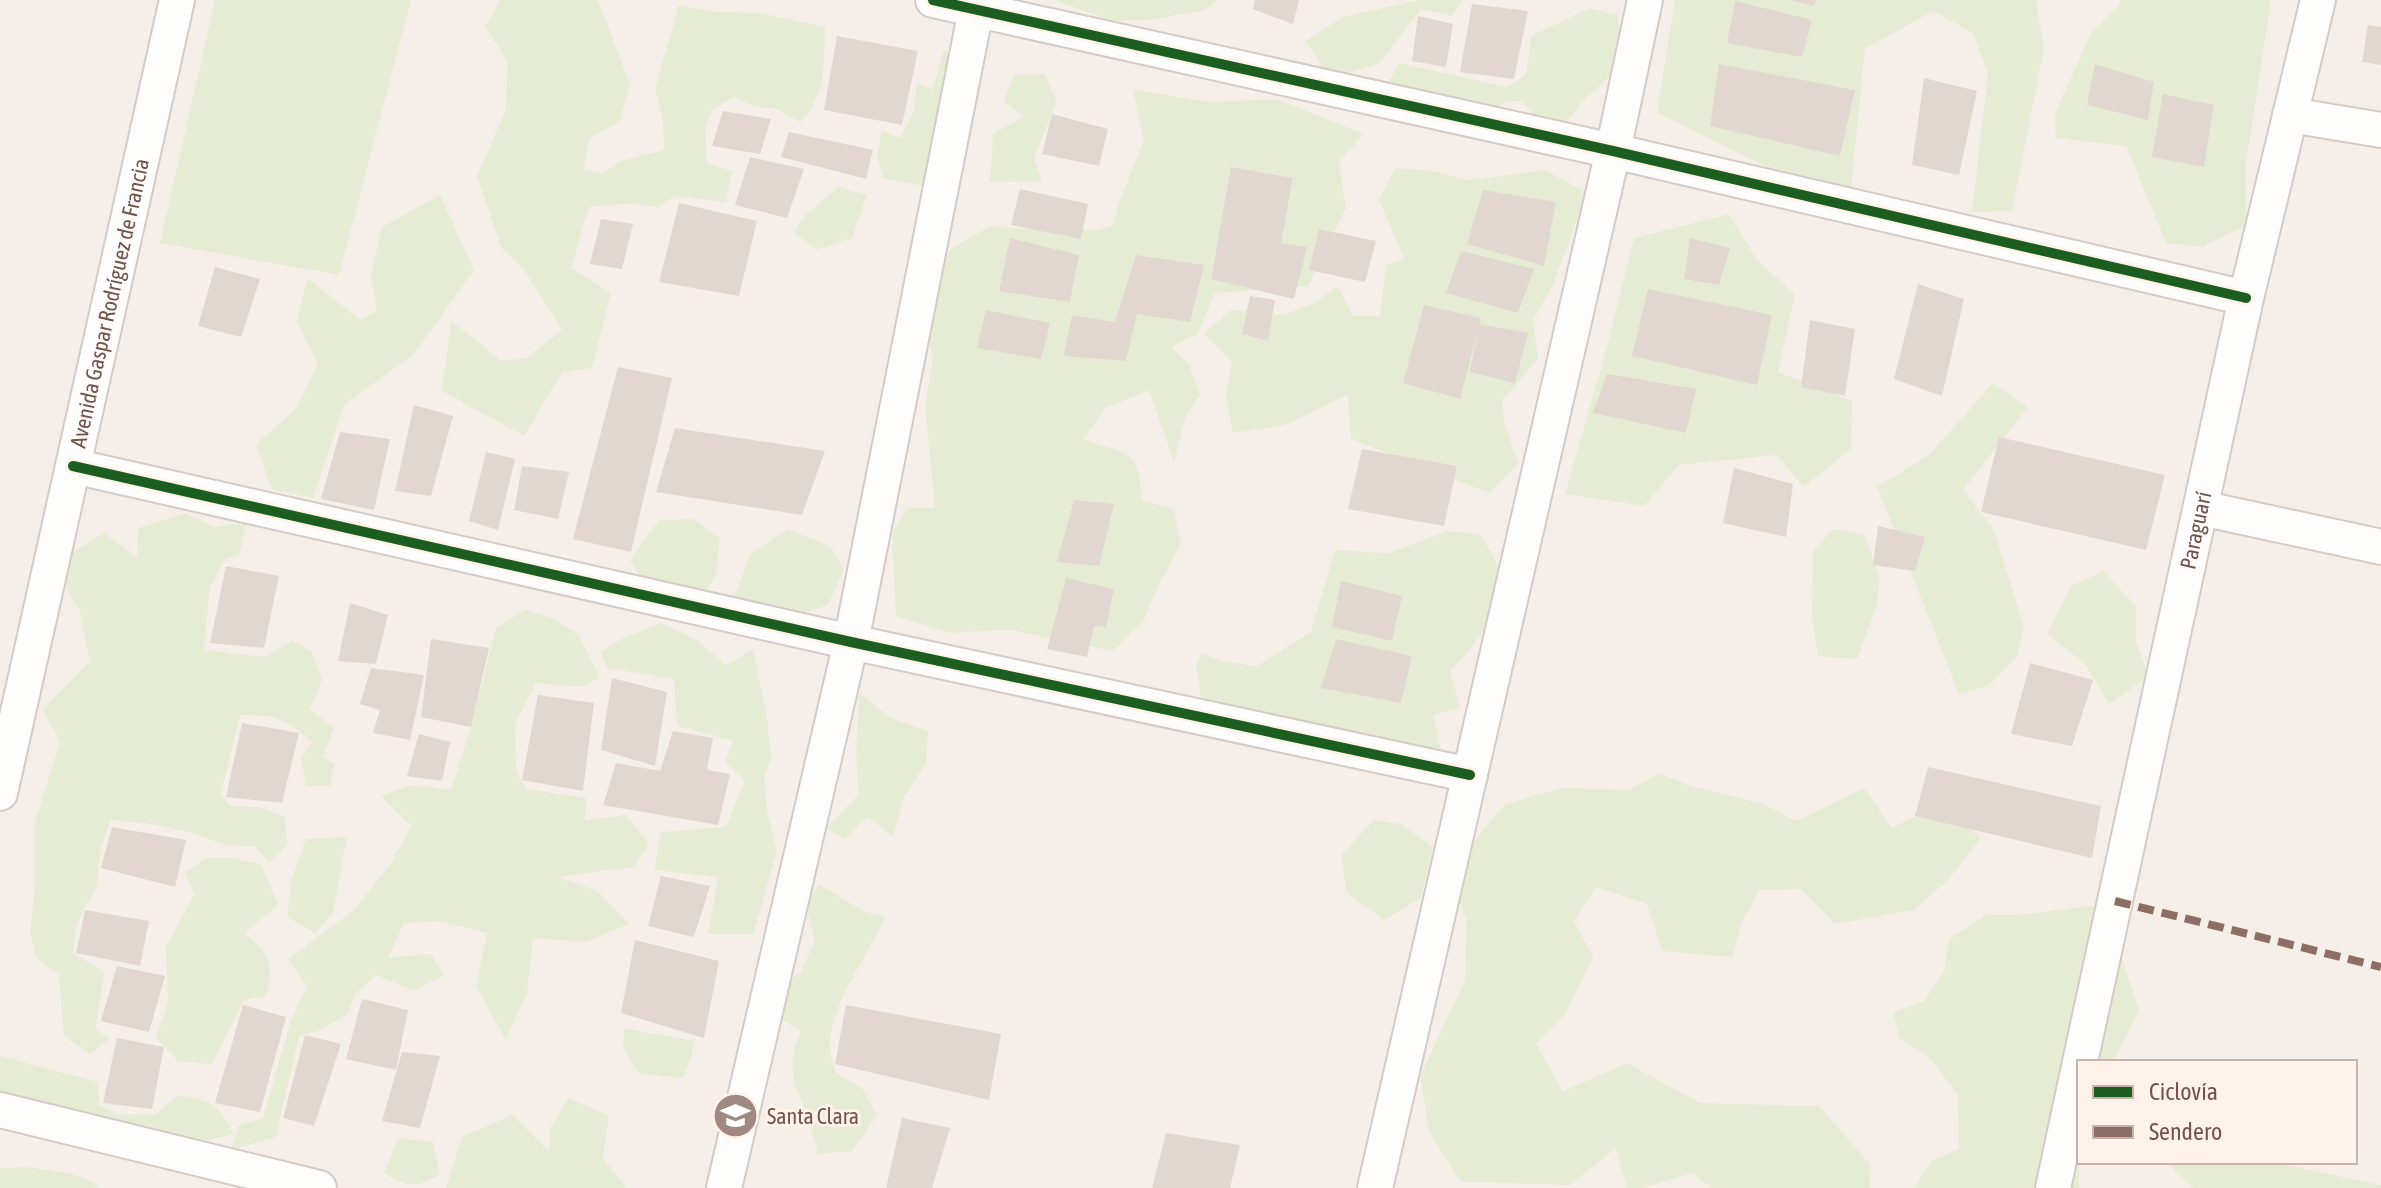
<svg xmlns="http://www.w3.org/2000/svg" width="2381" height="1188" font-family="'Asap Condensed',sans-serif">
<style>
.green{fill:#e6ecd4}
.building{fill:#e2d6d1}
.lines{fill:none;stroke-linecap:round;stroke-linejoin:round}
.minor-casing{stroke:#d4cbc6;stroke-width:38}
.minor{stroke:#fefdfc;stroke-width:34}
.quiet{stroke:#8d6e63;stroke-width:8;stroke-dasharray:16 8;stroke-linecap:butt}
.cycleway-casing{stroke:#fff3e9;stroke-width:15}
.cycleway{stroke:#1b5e20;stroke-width:10}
.labels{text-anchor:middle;stroke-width:6;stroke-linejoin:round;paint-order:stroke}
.street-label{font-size:22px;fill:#73524a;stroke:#fff3e9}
.poi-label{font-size:22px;fill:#73524a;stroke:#fff3e9;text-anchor:start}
</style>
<rect width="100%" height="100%" fill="#f6efe9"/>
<path class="green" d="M215 0H411L339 275 160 243Z
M501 0H598L630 84 620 121 589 139 584 169 602 174 621 161 664 150 663 121 655 89 679 5 715 12 761 13 825 27C824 62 827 96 800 122L776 109 753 106 734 97 712 110 705 130 707 163 732 171 726 202 675 196 657 208 635 203 589 207 571 268 611 293 592 368 562 372 524 436 442 391 451 321 501 360 525 359 562 330 523 268 501 247 477 176 505 112 508 63 485 26Z
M1055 0H1218L1205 10 1149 20 1111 21Z
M1419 0H1462L1452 16 1421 9 1380 63 1331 78 1305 41 1343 17Z
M1675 0H2036L2044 49 2012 211 1972 212 1988 74 1973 33 1933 11 1865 49 1851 187 1773 170 1657 112Z
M2120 0H2271L2246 163V225L2203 247 2166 243 2126 146 2056 138 2055 113 2092 31 2119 6Z
M1590 8 1618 15 1622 65 1581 103 1562 128 1538 119 1521 101H1505L1492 114 1386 87 1399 63 1506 87 1526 75 1531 36Z
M944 50 957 56 938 147 923 186 883 178 877 157 882 131 900 138 913 113 917 83 933 89Z
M1045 74 1057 102 1034 157 1042 181 990 182 993 134 1024 116 1004 101 1014 75Z
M1133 90 1212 102 1277 99 1364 134 1339 162 1346 208 1308 286 1215 293 1197 334 1171 347 1189 364 1200 395 1186 415 1174 462 1149 390 1106 408 1083 439C1126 456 1138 444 1142 500L1174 509 1181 544 1159 584 1143 622 1112 651 1011 630 950 633 896 616 892 532 908 508H935L925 406 933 358 918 298 953 247 989 227 1097 230 1114 225 1119 202 1144 140Z
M1395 168 1429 170 1468 180 1545 170 1587 193 1553 285 1533 320 1538 359 1502 401 1505 424 1518 464 1489 493 1351 439 1348 395 1285 425 1233 433 1226 396 1232 362 1204 333 1231 310 1283 315 1314 303 1338 286 1353 316H1380L1386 265 1404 259 1379 200Z
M838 187 867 195 852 238 816 250 795 233C800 214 823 202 838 187Z
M440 195 474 270 414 354 344 405 313 498 272 490 256 444 297 408 318 364 297 321 307 278 361 320 377 310 371 276 382 227Z
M1729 214 1757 260 1795 294 1778 372 1852 401 1851 449 1804 487 1777 455 1679 465 1644 506 1565 494 1607 347 1634 238Z
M1993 383 2028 407 1963 490 1994 530 2024 627 2017 656 1988 686 1959 694 1877 487 1929 455Z
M185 513 214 527 247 522 239 555 225 559 210 586 204 650 266 657 292 640 312 652 322 680 310 709 334 728 323 757 334 764 330 786H306L301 758 312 742C286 718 275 715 240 715L221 794 230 806 259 807 284 816 288 845 269 862 255 847 225 845 192 833 151 824 111 820 101 847 97 885 76 926 73 954 105 971 95 1028 109 1039 90 1054 64 1036 59 975 36 957 30 932 35 886V822L60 742 43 709 90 661 79 609 51 565 104 533 137 557 138 528Z
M693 519 720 538 716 574 704 597 643 584 630 560 659 520Z
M787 529 830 546 844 570 828 605 781 620 735 596 750 554Z
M1833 529 1865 535 1880 581 1876 608 1857 659 1818 656 1812 618 1813 551Z
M1447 531 1480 534C1485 543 1492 552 1496 562 1511 603 1477 644 1450 671L1460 708 1433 715 1441 750 1321 735 1276 714 1270 718 1229 712 1201 696 1196 666 1202 653 1221 661 1257 666 1311 632 1335 550 1389 553Z
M2104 571 2136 607V642L2149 676 2109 704 2085 664 2047 634 2071 586Z
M525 610 552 618 578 634 600 678 581 687 536 683 515 724 516 771 527 789 586 798 585 820 626 815 649 844 633 867 557 877 596 890 629 924 586 942 533 938 527 993 506 1040 476 987 487 933 438 921 404 923 388 958 431 954 444 975 414 991 376 975 356 993 347 1015 318 1031 299 1036 276 1137 231 1150 239 1125 263 1118 291 1020 307 987 288 959 353 911 389 866 411 826 381 796 411 785 451 790 471 727 496 628Z
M661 623 697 640 726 665 753 649 767 717 771 758 764 778 767 811 777 851 753 935 708 934 718 877 654 870 661 832 726 827 745 781 725 762 733 741 677 726 674 679 607 668 601 652 621 639Z
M859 693 891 718 928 731 926 763 904 797 893 837 868 817 844 839 826 828 858 795 856 753Z
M1659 773 1691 786 1764 804 1796 821 1864 788 1892 828 1944 801 1981 838 1948 880 1914 910 1835 924 1801 889 1760 890 1741 923 1733 957 1662 951 1647 904 1596 887 1574 921 1593 957 1565 1014 1536 1044 1563 1091 1627 1063 1700 1103 1819 1106 1869 1163 1870 1188H1712L1692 1173 1642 1188H1627L1616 1148 1570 1185 1461 1182 1429 1132 1420 1076 1465 980 1466 919 1448 872 1505 804 1564 788 1629 790Z
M1374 820 1401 824 1433 847 1421 898 1384 920 1347 893 1341 855Z
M347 837 333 913 315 933 287 917 291 881 306 839Z
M228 857 262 865 278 905 245 933C269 954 275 965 266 996L244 1000 211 1065 178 1061 156 1038 168 1002 166 947 194 895 185 872 207 858Z
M820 885 865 912 885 916C868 957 834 997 830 1042 829 1052 834 1064 836 1073L862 1088 877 1115 852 1151 818 1154C815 1141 812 1128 807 1116 794 1084 785 1065 801 1031L778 1017V984L801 972 815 941 805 902Z
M2105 904 2139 1011 2112 1062H2079V1188H1914L1931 1161 1959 1149 1958 1095 1927 1055 1900 1039 1893 1013 1924 1001 1944 971 1949 939 1986 915H2018Z
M624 1028 694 1041 691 1058 683 1078 640 1074 623 1049Z
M0 1056 98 1082 99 1105 118 1114 154 1115 179 1095C210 1100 221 1105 233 1134L184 1146 0 1100Z
M568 1098 609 1115 603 1158 627 1188H446L462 1137 512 1115 550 1152V1129Z
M398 1138 433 1142 440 1175C413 1188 411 1188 384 1173Z
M2165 1162 2281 1164 2381 1185V1188H2193Z
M27 1167C54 1171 78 1171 100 1188H0V1168Z"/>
<path class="building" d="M1255 0H1299L1293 24 1253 9Z
M1791 0H1816L1814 6Z
M1735 1 1812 20 1802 57 1727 43Z
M1472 4 1528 11 1514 79 1460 72Z
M1418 16 1453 24 1446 67 1412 61Z
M2368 25 2381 27V65L2362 62Z
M837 36 918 51 902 125 824 110Z
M1719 64 1855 90 1840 156 1710 126Z
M2095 64 2154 82 2148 120 2087 105Z
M1924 78 1977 91 1959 175 1912 165Z
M2163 94 2214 105 2204 167 2152 157Z
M723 111 771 119 760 154 712 146Z
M1052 114 1108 129 1099 166 1042 154Z
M789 132 873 150 866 179 781 157Z
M750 157 804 169 787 218 735 205Z
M1231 167 1293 178 1281 243 1307 247 1294 299 1211 279Z
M1020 189 1088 204 1081 239 1011 225Z
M1483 190 1556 202 1544 266 1467 244Z
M679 203 757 221 739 296 659 282Z
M601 219 633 224 622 269 590 264Z
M1319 229 1376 241 1365 282 1309 270Z
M1010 238 1079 255 1070 302 999 291Z
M1690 238 1730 248 1719 285 1684 279Z
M1461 251 1534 269 1518 313 1446 293Z
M1136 255 1204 265 1190 322 1137 314 1126 361 1064 356 1072 315 1115 322Z
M215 267 260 279 241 337 198 326Z
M1918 284 1964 299 1942 396 1894 379Z
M1648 289 1772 315 1757 385 1632 356Z
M1250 296 1275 300 1268 341 1242 334Z
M1424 305 1481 318 1479 324 1528 333 1515 383 1470 372 1477 334 1460 399 1403 383Z
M986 310 1050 323 1041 359 977 348Z
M1810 320 1855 329 1845 396 1801 387Z
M618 367 672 378 631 552 573 539Z
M1607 374 1696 389 1686 433 1593 413Z
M414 405 453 416 431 496 395 491Z
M675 428 825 451 802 515 656 492Z
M340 432 390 439 374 510 321 499Z
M1999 437 2165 475 2146 550 1981 512Z
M1362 449 1457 466 1444 526 1348 509Z
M486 452 515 459 498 530 469 521Z
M522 466 569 472 558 519 514 510Z
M1734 468 1793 484 1786 537 1723 523Z
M1074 500 1114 504 1099 566 1057 562Z
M1878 526 1925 537 1915 571 1873 565Z
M226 566 279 576 264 648 210 643Z
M1066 578 1114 589 1106 627 1094 626 1087 657 1047 649Z
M1341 581 1402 596 1392 641 1332 627Z
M350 603 388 615 376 664 338 661Z
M431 639 489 648 471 727 421 717Z
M1336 639 1412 656 1401 703 1321 688Z
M2030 663 2093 680 2072 746 2011 734Z
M371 668 424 675 410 740 373 733 380 710 360 704Z
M612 678 667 692 655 766 601 750Z
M538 695 594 703 583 791 522 780Z
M242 723 299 733 282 803 226 797Z
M673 731 713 738 707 770 730 774 718 825 603 805 616 763 660 771Z
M419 734 450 742 442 781 407 776Z
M1928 767 2101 806 2092 858 1915 816Z
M112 827 186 840 175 887 101 868Z
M661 876 710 886 694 937 648 926Z
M85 910 149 921 140 966 76 953Z
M635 940 719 961 704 1038 621 1013Z
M117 966 165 976 149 1032 101 1021Z
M362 999 408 1010 396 1070 346 1059Z
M243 1005 286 1017 260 1112 215 1103Z
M846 1005 1001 1034 989 1100 835 1064Z
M305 1035 341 1044 314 1126 283 1118Z
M117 1038 164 1047 152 1109 103 1103Z
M402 1052 440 1056 420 1128 382 1121Z
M902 1118 950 1128 932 1188H886Z
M1166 1133 1240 1145 1230 1188H1152Z"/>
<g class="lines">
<defs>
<g id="minor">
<path d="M933 0 1613 151 2246 298"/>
<path d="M2290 115 2381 130"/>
<path d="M73 466 851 642 1470 775"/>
<path d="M2201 508 2381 547"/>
<path id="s1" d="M0 793 177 0"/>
<path id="s2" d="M2080 1062 2246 298 2318 0"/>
<path d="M0 1110 319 1188"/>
<path d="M724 1188 851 642 978 0"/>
<path d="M1375 1188 1613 151 1645 0"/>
<path d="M2053 1188 2079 1067"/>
</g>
</defs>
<use href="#minor" class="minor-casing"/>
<use href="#minor" class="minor"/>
<path class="quiet" d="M2115 901 2381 967"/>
<defs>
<path id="cycleway" d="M933 0 1613 151 2246 298
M73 466 851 642 1470 775"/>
</defs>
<use href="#cycleway" class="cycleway-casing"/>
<use href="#cycleway" class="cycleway"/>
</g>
<defs>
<symbol id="school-disc" viewBox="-11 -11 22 22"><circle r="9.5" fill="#a18982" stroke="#fff3e9"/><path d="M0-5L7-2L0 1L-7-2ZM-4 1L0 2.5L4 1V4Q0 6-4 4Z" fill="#fff"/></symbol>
</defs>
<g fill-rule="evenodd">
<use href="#school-disc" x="710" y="1090" width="51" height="51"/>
</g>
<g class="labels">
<g class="street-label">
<text dy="8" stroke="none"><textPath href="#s1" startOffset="502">Avenida Gaspar Rodríguez de Francia</textPath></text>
<text dy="8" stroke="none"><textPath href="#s2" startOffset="544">Paraguarí</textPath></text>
</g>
<g class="poi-label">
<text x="767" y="1124">Santa Clara</text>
</g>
</g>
<rect x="2077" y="1060" width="280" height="104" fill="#fff3e9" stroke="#c7b3a9" stroke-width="2"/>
<rect x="2093" y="1086" width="40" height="12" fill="#1b5e20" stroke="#c7b3a9" stroke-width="2"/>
<text x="2149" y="1100" font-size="24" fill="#73524a">Ciclovía</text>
<rect x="2093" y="1126" width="40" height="12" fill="#8d6e63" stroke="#c7b3a9" stroke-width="2"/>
<text x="2149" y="1140" font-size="24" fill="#73524a">Sendero</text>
</svg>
